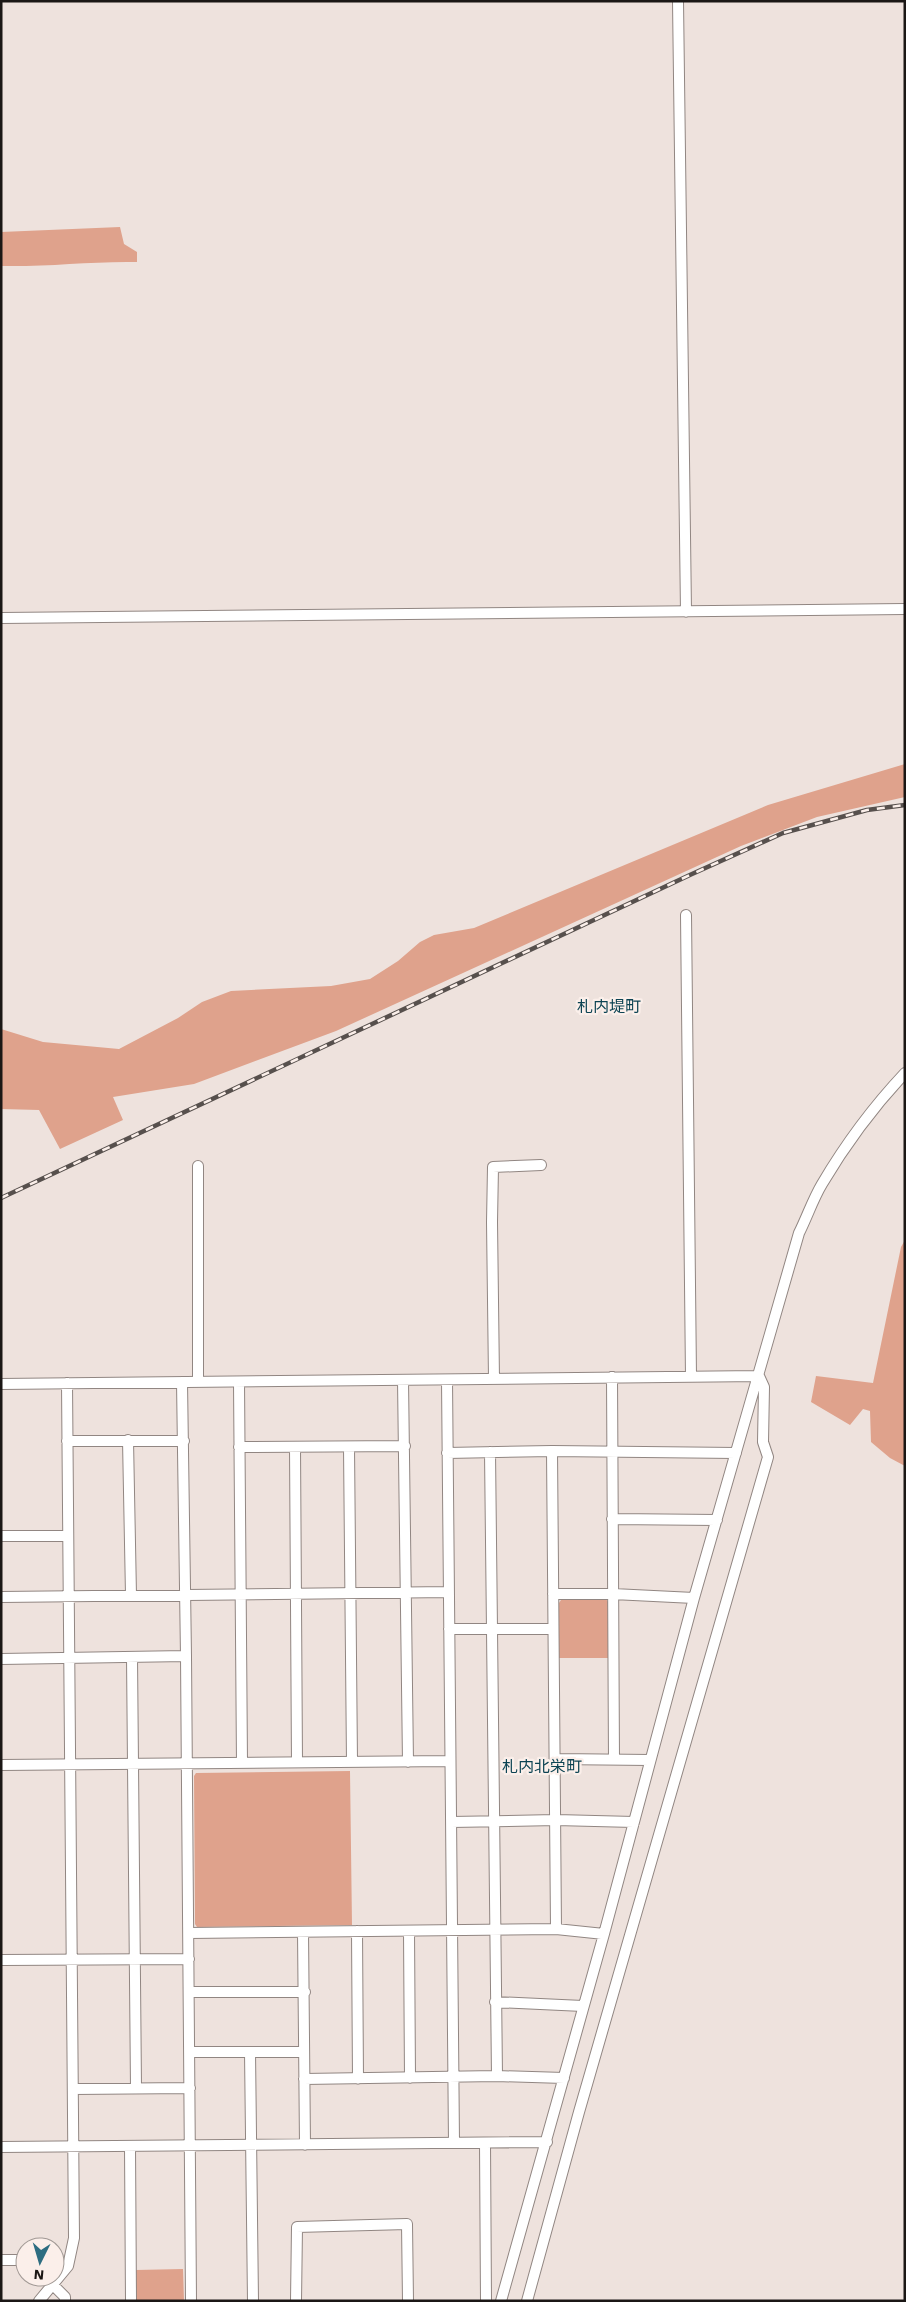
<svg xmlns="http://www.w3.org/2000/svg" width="906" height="2302" font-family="'Work Sans','Noto Sans JP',sans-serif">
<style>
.green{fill:#dfa28c}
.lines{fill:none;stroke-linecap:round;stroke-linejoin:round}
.minor-casing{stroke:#918682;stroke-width:12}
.minor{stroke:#fff;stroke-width:10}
.rail-casing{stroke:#57504d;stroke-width:4.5}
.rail{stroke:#fbefea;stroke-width:2.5;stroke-dasharray:8;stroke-linecap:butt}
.labels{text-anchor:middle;stroke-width:4.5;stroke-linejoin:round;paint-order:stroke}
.quarter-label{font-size:16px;fill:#0c4353;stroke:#fbefea}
</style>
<rect width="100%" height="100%" fill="#eee2dd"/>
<path class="green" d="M120 227 124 244 137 252V262C92 261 47 267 1 266V232Z
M905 764V797L817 817 741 846 336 1031 194 1084 113 1097 123 1120 60 1149 39 1110 1 1109V1029L43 1042 119 1049 178 1018 202 1002 231 991 331 986 370 979 398 961 420 942 434 935 474 928 768 805Z
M905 1240V1466L890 1458 871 1442 870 1411 863 1409 850 1425 811 1402 816 1376 873 1383 901 1247Z
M606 1599 608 1602V1658H559V1603L561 1600Z
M350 1771 352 1925 197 1927 195 1924 194 1776 196 1773Z
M183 2269 184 2301H136V2270Z"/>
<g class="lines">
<defs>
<path id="minor" d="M678 1 686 612
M1 618 905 609
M686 915 691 1377
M198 1166V1382
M612 1377 614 1759
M494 1379 492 1222 493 1167 541 1165
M403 1380 408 1762
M447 1380 454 2143
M182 1382 186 1656 191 2301
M239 1382 242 1763
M1 1384 759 1376 764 1387 763 1442 768 1457 579 2112 527 2301
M128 1440 131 1595
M67 1441H184
M239 1447 405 1446
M295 1447 297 1762
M349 1447 352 1762
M552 1451 556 1929
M490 1452 497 2076
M447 1453 552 1451 736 1453
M612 1519 717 1520
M1 1536H68
M553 1594H613L694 1598
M1 1597 449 1592
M449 1629H553
M132 1657 136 2088
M1 1659 186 1656
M555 1759 650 1760
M1 1765 450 1761
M451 1822 556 1820 634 1822
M357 1931 358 2079
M409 1931 410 2078
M303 1932 305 2145
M189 1933 556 1929 604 1934
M1 1960 189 1959
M189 1992H305
M495 2002 583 2006
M189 2052H304
M250 2052 253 2301
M304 2079 497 2076 564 2078
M73 2089 190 2088
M485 2143 486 2301
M1 2147 547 2142
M130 2147 131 2301
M1 2260H25
M53 2285 65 2297V2301
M39 2301 68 2266 74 2238 67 1383
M296 2301 297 2227 407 2224 408 2301
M501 2301 604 1934 694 1598 799 1233C807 1217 813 1199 822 1184 845 1145 874 1106 905 1073"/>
</defs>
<use href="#minor" class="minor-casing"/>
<use href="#minor" class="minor"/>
<defs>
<path id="rail" d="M1 1198 692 874 783 833 867 810 905 805"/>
</defs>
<use href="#rail" class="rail-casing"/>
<use href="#rail" class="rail"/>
</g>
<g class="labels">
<g class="quarter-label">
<text x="609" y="1012">札内堤町</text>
<text x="542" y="1772">札内北栄町</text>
</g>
</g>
<rect width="906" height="2302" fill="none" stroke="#1b1715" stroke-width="5"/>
<g transform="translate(40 2262) rotate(185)"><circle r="24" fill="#fbefea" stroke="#a19995"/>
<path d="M0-4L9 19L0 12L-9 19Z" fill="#2d6d81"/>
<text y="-8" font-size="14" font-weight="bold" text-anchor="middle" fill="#1b1715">N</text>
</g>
</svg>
